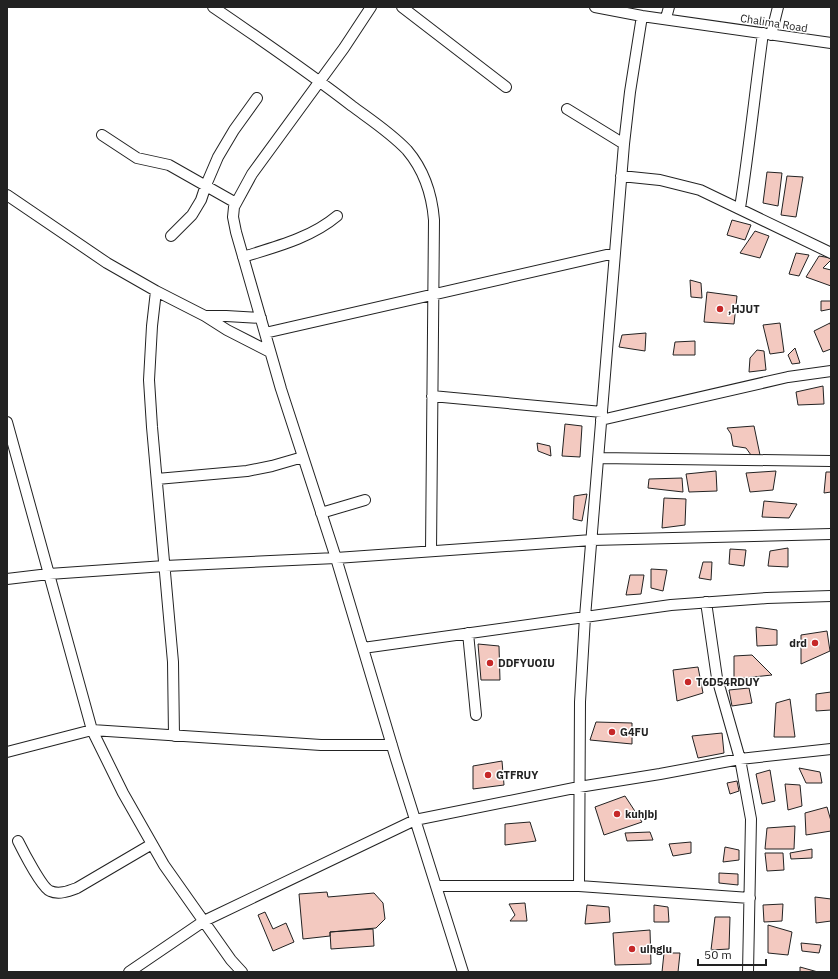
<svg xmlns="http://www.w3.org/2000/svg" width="838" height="979" font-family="'IBM Plex Sans',sans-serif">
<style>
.building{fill:#f3c9c0;stroke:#222}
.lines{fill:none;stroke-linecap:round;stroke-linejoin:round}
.minor-casing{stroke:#222;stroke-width:12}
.minor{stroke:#fff;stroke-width:10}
.poi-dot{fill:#c62828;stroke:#fff;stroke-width:1.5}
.labels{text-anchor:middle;stroke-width:3;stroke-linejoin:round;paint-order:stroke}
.street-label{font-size:11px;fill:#222;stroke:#fff}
.poi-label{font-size:11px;font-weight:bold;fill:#222;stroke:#fff;text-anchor:start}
</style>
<rect width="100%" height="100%" fill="#fff"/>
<path class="building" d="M767 172 782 173 778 206 763 203Z
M787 176 803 177 796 217 781 215Z
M732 220 751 225 745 240 727 235Z
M755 231 769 236 760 258 740 253Z
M796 253 809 255 799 276 789 274Z
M819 256 831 258V260L823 268 831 270V286L806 277Z
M690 280 701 283 702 298 691 297Z
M707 292 737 296 734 324 704 322Z
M821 301H831V309L821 311Z
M780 323 784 352 770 354 763 325Z
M830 323 831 328V349L823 352 814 331Z
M646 333 645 351 619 347 622 335Z
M695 341V355H673L675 342Z
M795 348 800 363 792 364 788 355Z
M757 350 764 351 766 370 749 372 750 358Z
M823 386 824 404 798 405 796 392Z
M565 424 582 426 580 457 562 456Z
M754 426 760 455H751L746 448 733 446 731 434 727 428Z
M537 443 550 446 551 456 538 451Z
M716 471 717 491 689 492 686 474Z
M776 471 773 490 750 492 746 473Z
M826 472H831V492L824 493Z
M682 478 683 492 648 488 649 479Z
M587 494 582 521 573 519 574 496Z
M664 498 686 499 685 525 662 528Z
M764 501 797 504 789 518 762 517Z
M788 548V567L768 566 770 551Z
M730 549 746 550 744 566 729 564Z
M703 562H712L711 580 699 578Z
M651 569 667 570 663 591 651 588Z
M630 575H644L641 594 626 595Z
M756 627 777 630V645L757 646Z
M827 631 830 651 801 664V635Z
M478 644 499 646 500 680H481Z
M752 655 772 675 734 679V656Z
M698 667 703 693 677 701 673 670Z
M749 688 752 703 732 706 729 690Z
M831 692V710L816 711V694Z
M790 699 795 737H774L776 703Z
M596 722 632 723V744L590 740Z
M722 733 724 753 698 758 692 736Z
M502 761 504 785 473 789V766Z
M799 768 820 772 822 783H806Z
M770 770 775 801 762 804 756 774Z
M737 781 739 791 730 794 727 783Z
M785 784 800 785 802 806 788 810Z
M625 796 642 822 604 835 595 807Z
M827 807 831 821V831L806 835 805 813Z
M530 822 536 841 505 845V824Z
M795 826 794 849H765L767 828Z
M650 832 653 840 627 841 625 833Z
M691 842V853L673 856 669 844Z
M725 847 739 850V860L723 862Z
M812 849V858L791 859 790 853Z
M765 853H783L784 870 767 871Z
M719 873 738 874V885L719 883Z
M327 892 328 897 374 893 383 903 385 919 376 928 330 932V936L303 939 299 894Z
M815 897 831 899V921L816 923Z
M525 903 527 921H510L515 915 509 904Z
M783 904 782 921 764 922 763 905Z
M587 905 609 907 610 922 585 924Z
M654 905 668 907 669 922H654Z
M265 912 273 929 286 923 294 942 273 951 258 915Z
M715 917H730L729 949 711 950Z
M768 925 792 932 788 955 768 953Z
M373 929 374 946 331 949 330 932Z
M650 930 651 964 615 965 613 933Z
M801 943 821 945 819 953 802 951Z
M664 953H680L678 972H662Z
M800 967 818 972H800Z"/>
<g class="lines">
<defs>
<path id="minor" d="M213 7C260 39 307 71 352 106 371 120 391 133 407 150 424 170 432 195 434 220L431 551
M371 7 344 48 252 174 234 207 233 217 236 232 281 389 336 558 396 759 463 972
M402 7 506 87
M595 7 642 16 831 43
M666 18 669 7
M771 35 778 7
M567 109 624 144
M102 135 137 158 169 165 236 203
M621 176 660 180 700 190 831 253
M7 195 107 263 156 291 205 316 227 330 270 352
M740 208C749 150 755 92 763 33
M171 236 192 215 201 200 206 185 218 157 234 130 257 98
M243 257C275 247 311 238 337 216
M156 291 152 326 149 380 152 427 173 662 174 736
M205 316H226L261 318
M265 333 615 253
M432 396 602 412
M601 420 788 377 831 371
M7 422 92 730 123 793 164 865 231 960 242 972
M598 458 831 461
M157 479 247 471 272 466 303 457
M321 513 365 500
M7 579 49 574 165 566 336 558 592 540 831 534
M706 602 717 678 740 759 751 819 748 972
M468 633 476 715
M363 648 671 605 767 598 831 596
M7 752 92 730 321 745H392
M18 841C23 851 42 888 50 891 59 895 69 891 77 888L152 844
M436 886H579L750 898
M579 886 580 702 585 617 624 144 630 92 642 16
M129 972 204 921 415 820 579 787 660 774 740 759 831 749"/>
</defs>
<use href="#minor" class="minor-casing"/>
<use href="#minor" class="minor"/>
</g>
<g class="poi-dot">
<circle cx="720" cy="309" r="4"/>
<circle cx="815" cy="643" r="4"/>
<circle cx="490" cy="663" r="4"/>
<circle cx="688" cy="682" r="4"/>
<circle cx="612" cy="732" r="4"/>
<circle cx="488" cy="775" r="4"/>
<circle cx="617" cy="814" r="4"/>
<circle cx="632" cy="949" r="4"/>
</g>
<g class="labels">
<g class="street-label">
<text transform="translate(774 23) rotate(9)" y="4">Chalima Road</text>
</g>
<g class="poi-label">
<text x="728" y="313">,HJUT</text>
<text x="807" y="647" text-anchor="end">drd</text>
<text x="498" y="667">DDFYUOIU</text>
<text x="696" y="686">T6D54RDUY</text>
<text x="620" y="736">G4FU</text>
<text x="496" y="779">GTFRUY</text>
<text x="625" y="818">kuhjbj</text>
<text x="640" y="953">uihgiu</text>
</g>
</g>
<rect width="838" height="979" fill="none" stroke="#222222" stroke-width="16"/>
<path d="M698 959v6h68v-6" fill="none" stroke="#222222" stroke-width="2"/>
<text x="704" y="959" font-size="12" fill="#222222" stroke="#ffffff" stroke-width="3" paint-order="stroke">50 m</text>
</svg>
